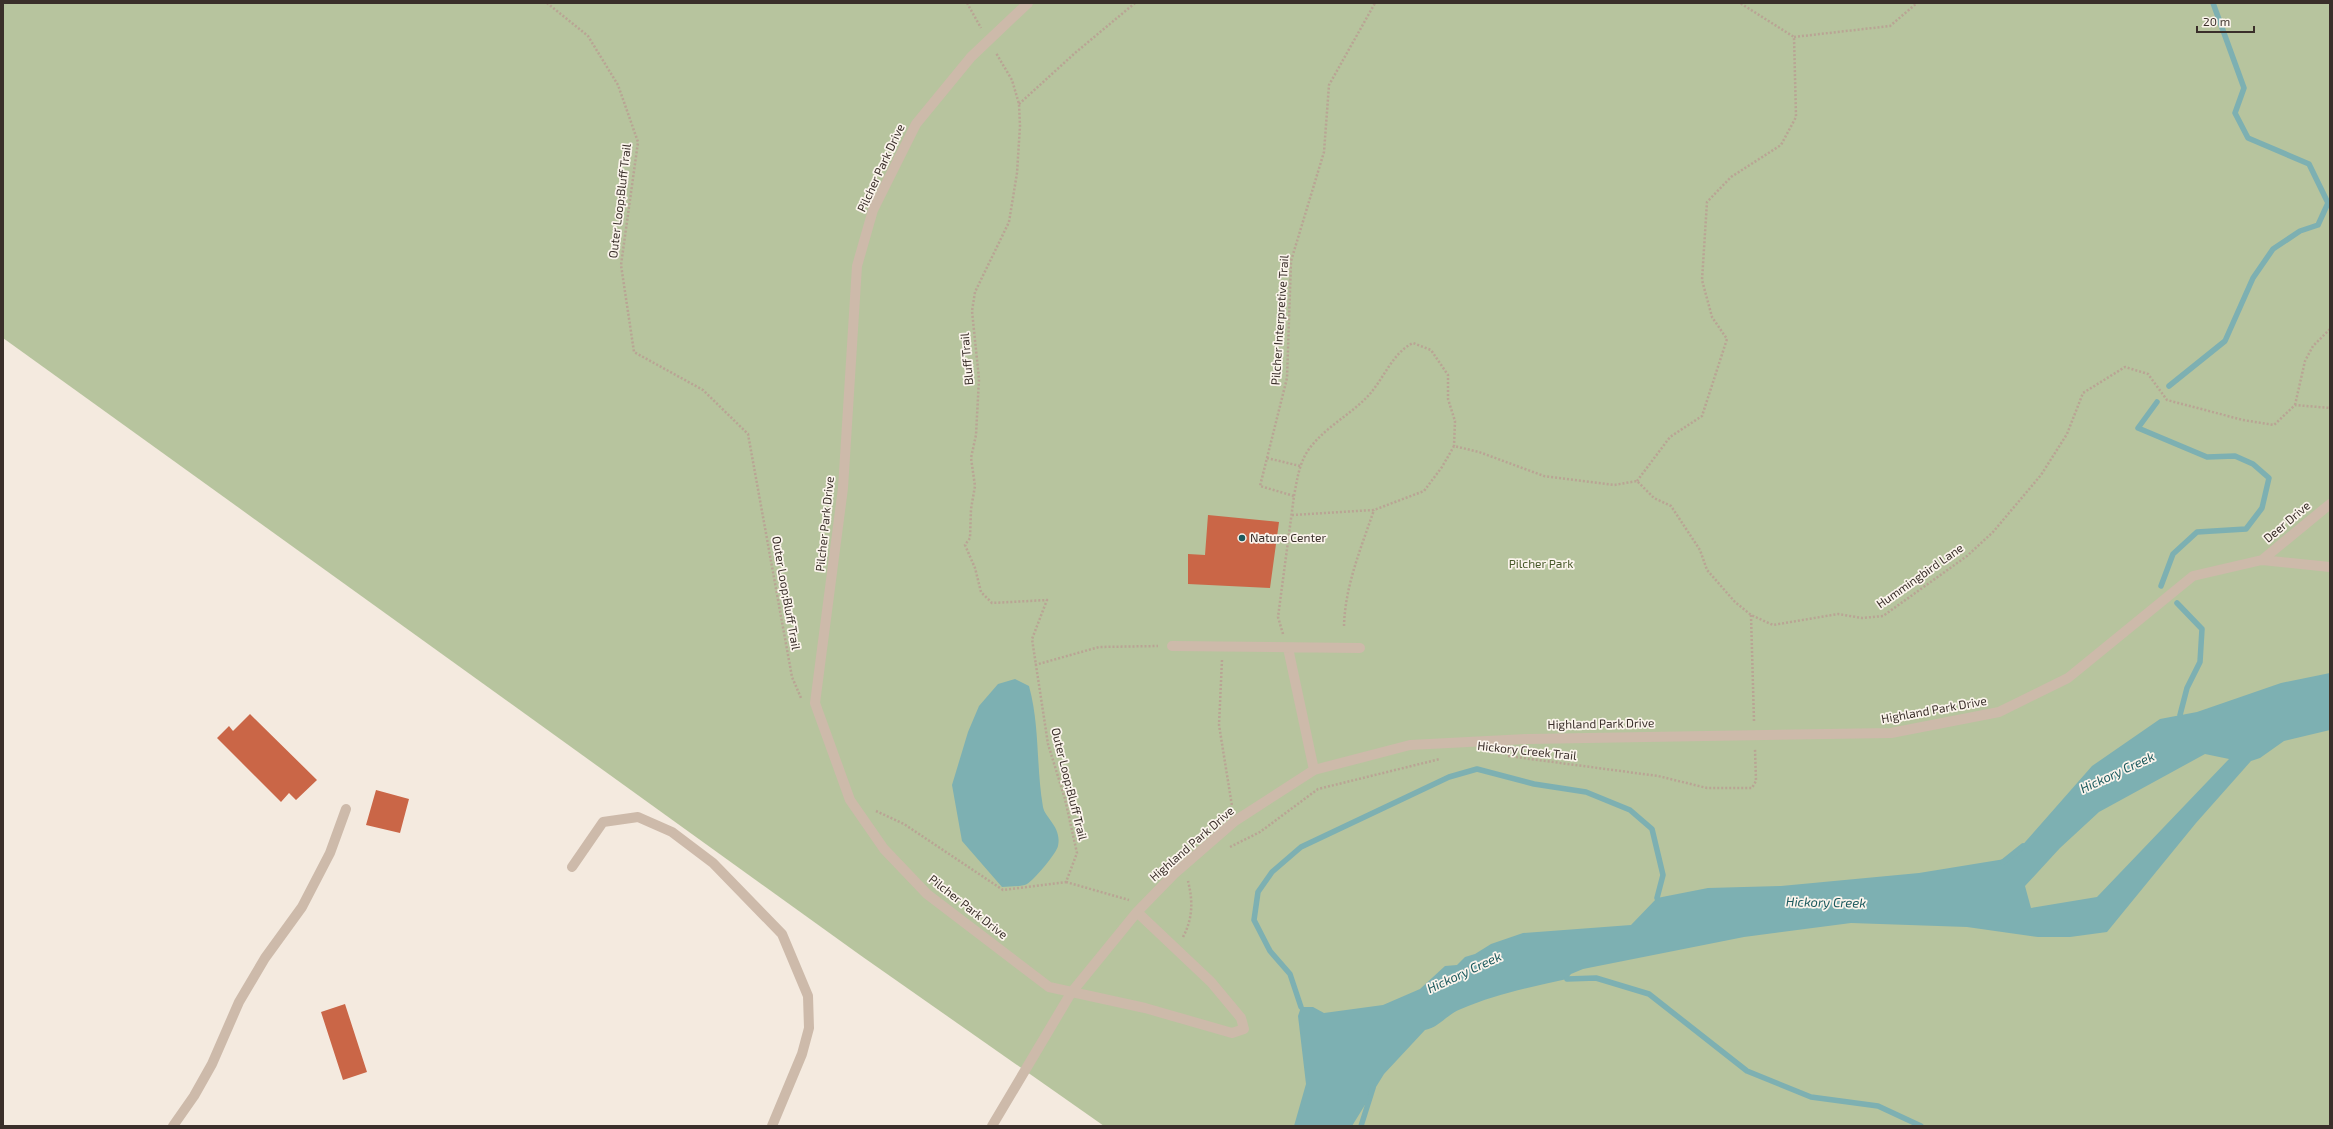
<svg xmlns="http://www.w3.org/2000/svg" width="2333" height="1129" font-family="'Exo 2',sans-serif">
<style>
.green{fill:#b7c49e}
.water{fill:#7db0b2;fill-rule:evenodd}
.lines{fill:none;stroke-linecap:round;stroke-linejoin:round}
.stream{stroke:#7db0b2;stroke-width:5.5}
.building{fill:#ca6647}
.path{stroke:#b9a494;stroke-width:2.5;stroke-dasharray:2 2;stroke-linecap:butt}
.service{stroke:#cdbaaa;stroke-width:10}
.minor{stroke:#cdbaaa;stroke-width:10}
.poi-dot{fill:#1d5a5e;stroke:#fbf4ec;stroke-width:1.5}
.labels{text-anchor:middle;stroke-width:3.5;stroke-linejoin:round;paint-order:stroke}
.street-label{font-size:12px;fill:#3a2f2a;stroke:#fbf4ec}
.poi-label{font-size:12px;fill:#3a2f2a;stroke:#fbf4ec;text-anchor:start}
.park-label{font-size:12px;fill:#495a2c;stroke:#fbf4ec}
.water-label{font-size:13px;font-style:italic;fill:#1d5a5e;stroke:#fbf4ec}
</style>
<rect width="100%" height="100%" fill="#f4eadf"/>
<path class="green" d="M3 3H2330V1126H1104L860 955 3 338Z"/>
<path class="water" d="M2330 673V730L2284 741 2260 758 2251 761 2196 823 2107 932 2070 937H2038L1967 927 1851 923 1744 937 1583 969 1571 974 1567 979C1531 987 1495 994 1461 1009 1447 1014 1440 1027 1425 1030L1384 1074 1352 1126H1294L1306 1084 1298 1016 1301 1007H1313L1324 1013 1383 1005 1420 989 1445 966 1457 965 1465 957 1475 954 1491 944 1523 933 1631 925 1657 898 1708 888 1781 886 1919 873 2011 858 2092 766 2160 719 2197 712 2281 683ZM2205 754 2229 759 2097 897 2031 908 2025 886 2060 848 2099 812Z
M1015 679 1029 686C1040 726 1036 767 1043 807 1045 818 1062 827 1058 846 1056 854 1034 880 1027 884 1021 887 1009 886 1002 887L962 841 952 785 968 732 979 706 998 684Z"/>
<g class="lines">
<path class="stream" d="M2169 386 2225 341 2253 278 2273 249 2300 231 2318 225 2328 203 2309 164 2248 138 2235 113 2244 88 2213 3
M2157 402 2138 428 2207 457 2235 456 2253 464 2269 478 2262 508 2246 529 2197 532 2173 554 2161 586
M2177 603 2202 629 2200 662 2187 688 2180 715
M2003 862 2023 846
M1567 979 1596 978 1649 994 1747 1071 1811 1097 1878 1106 1921 1126
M1301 1007 1290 974 1270 951 1254 920 1258 892 1272 872 1301 847 1449 777 1477 769 1534 784 1586 792 1630 810 1652 829 1663 875 1657 898
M1361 1126 1373 1088"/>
</g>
<path class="building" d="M1208 515 1279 522 1270 588 1188 584V554L1205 555Z
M250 714 317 780 296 800 289 793 281 802 217 738 229 726 233 731Z
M376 790 409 799 400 833 366 825Z
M345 1004 367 1072 343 1080 321 1012Z"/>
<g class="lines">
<path class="path" d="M547 3 588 36 618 85 638 142 621 265 634 352 703 390 748 434 792 677 801 698
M967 3 981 28
M1794 37 1890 26 1917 3
M1019 104 1075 53 1135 3
M2295 405 2305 361 2313 346 2330 329
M1267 458 1300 466
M1637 481 1670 437 1702 416 1727 339 1712 317 1702 280 1707 202 1731 177 1781 145 1796 117 1794 37 1740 3
M1294 496C1297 480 1299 465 1307 452 1322 429 1349 416 1368 396 1384 379 1392 353 1413 343L1431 350 1448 375V399L1455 421 1454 446
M1292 515 1374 510 1424 491 1442 467 1454 446 1479 452 1544 476 1614 485 1637 481 1654 498 1671 506 1700 550 1707 570 1735 602 1751 615 1773 625 1838 614 1862 618 1883 616 1967 556 1993 532 2041 475 2067 434 2083 393 2125 367 2148 374 2167 400 2243 420 2274 425 2295 405 2330 408
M1751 615 1754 721
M1344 626C1345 586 1361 548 1374 510
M1283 634 1278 617 1294 496 1260 486 1287 378 1291 261 1324 152 1329 85 1375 3
M1222 660 1219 725 1232 806
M1035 665 1099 647 1158 646
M1508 756 1658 776 1707 788H1752L1756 781 1755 749
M876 811 904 824 1003 890 1066 882 1077 853 1065 799 1048 744 1032 639 1047 600 992 603 981 592 975 568 965 545 970 538 971 509 975 486 971 458 976 435 979 379 972 311 975 292 1009 222 1017 173 1020 126 1019 104 1012 80 996 53
M1230 847 1260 832 1318 789 1440 759
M1066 882 1129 900
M1183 937C1193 918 1193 901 1188 881"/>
<path class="service" d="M572 867 603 822 638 817 672 832 713 863 782 934 808 996 809 1028 802 1054 772 1126
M173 1126 194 1096 212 1064 239 1002 265 958 302 907 330 853 346 809"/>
<path class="minor" d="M1028 3 971 57 916 124 873 210 857 266 843 488 815 703 850 800 884 849 927 894 1049 987 1145 1008 1232 1033 1244 1029 1241 1018 1211 982 1137 912
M2262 560 2330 504
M1172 646 1360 648
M1288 648 1314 770
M992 1126 1071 993 1137 912 1174 874 1235 821 1314 770 1410 745 1528 739 1891 733 1999 712 2068 678 2193 576 2262 560 2330 567"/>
</g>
<circle class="poi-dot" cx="1242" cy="538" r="4"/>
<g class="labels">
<g class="street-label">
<text transform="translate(881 168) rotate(-65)" y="4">Pilcher Park Drive</text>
<text transform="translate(620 201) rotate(-83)" y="4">Outer Loop;Bluff Trail</text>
<text transform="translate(1280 320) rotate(-86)" y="4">Pilcher Interpretive Trail</text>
<text transform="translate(967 359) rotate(-95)" y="4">Bluff Trail</text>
<text transform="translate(2287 522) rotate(-40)" y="4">Deer Drive</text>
<text transform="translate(825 524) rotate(-84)" y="4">Pilcher Park Drive</text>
<text transform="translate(1920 576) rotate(-35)" y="4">Hummingbird Lane</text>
<text transform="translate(786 593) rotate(80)" y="4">Outer Loop;Bluff Trail</text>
<text transform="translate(1934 710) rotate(-10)" y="4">Highland Park Drive</text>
<text transform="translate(1601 724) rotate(-1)" y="4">Highland Park Drive</text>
<text transform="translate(1527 751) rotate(6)" y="4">Hickory Creek Trail</text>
<text transform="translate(1069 784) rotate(76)" y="4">Outer Loop;Bluff Trail</text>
<text transform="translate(1192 844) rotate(-41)" y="4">Highland Park Drive</text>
<text transform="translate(968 907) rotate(38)" y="4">Pilcher Park Drive</text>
</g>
<g class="poi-label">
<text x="1250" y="542">Nature Center</text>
</g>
<g class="park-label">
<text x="1541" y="568">Pilcher Park</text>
</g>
<g class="water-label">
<text transform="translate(2117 772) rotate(-25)" y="5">Hickory Creek</text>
<text transform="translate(1826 902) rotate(1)" y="5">Hickory Creek</text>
<text transform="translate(1464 972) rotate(-25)" y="5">Hickory Creek</text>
</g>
</g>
<rect width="2333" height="1129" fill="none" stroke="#3a2f2a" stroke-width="8"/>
<path d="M2197 26v6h57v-6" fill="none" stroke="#3a2f2a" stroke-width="2"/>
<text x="2203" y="26" font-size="12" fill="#3a2f2a" stroke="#fbf4ec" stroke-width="3" paint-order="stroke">20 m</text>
</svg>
